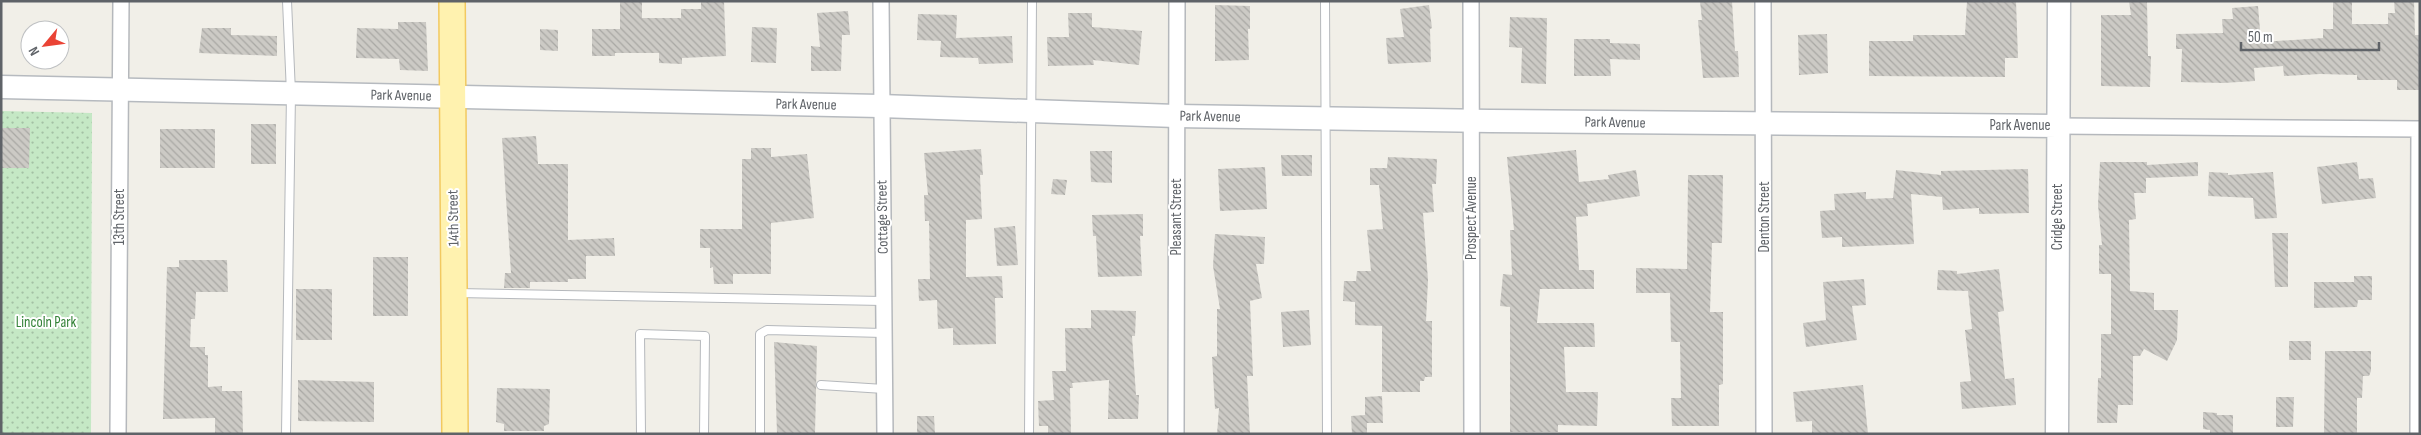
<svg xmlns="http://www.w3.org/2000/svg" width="2421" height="435" font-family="'Sofia Sans Condensed',sans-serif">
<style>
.park{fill:url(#park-dots)}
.building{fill:url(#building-back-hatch)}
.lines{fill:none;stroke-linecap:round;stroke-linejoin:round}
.lane-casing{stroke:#b5b8bc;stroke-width:10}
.street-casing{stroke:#b5b8bc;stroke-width:18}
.secondary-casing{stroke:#b6babf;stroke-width:25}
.primary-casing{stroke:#f2c960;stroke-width:28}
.lane{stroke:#fff;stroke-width:8}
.street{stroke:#fff;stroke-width:15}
.secondary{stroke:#fff;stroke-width:22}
.primary{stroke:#fff2af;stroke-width:25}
.labels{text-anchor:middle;stroke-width:4;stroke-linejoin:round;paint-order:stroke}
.street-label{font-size:15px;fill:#5f6368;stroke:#fff}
.park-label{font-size:15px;fill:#348238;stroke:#fff}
</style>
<defs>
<pattern id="park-dots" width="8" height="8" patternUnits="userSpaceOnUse" patternTransform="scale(1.25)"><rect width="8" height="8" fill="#c5e8c5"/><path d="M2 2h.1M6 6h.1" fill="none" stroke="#a3c0a4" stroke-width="1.8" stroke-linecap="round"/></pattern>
<pattern id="building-back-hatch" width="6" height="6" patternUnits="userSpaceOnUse" patternTransform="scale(1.25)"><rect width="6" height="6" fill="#cccac5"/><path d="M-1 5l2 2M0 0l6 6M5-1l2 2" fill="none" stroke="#a9a8a4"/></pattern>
</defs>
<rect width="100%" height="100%" fill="#f1efe8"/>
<path class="park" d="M1 111 92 113 91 434H1Z"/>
<path class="building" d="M620 1H642V18H681V9H701V1H724L726 56 682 58V64L659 63V53H615V56H592V29H620Z
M1700 1H1732L1735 51H1738L1739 77 1703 78 1698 20H1702Z
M1967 1H2016L2018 58H2005V77L1869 76V41H1913V35H1965Z
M2129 1H2147L2148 56H2151L2150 87 2101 86V15H2131Z
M2333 1 2352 2V24H2388V13H2395L2394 1H2414L2415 35H2420V90H2397V80H2357V75L2320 74 2284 76 2283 66 2254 68 2255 81 2223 83 2181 82 2182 49H2176V34L2223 33 2222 19H2233L2232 8 2258 6 2261 42 2323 38V29H2333Z
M1215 5 1250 6V29H1248L1249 60 1215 61Z
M1429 5 1432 28 1430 29 1431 62 1388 64 1386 38 1404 37 1400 9Z
M848 11 850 35H842L841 71H811V46L820 47 817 13Z
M1068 13H1092V27L1142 31 1139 65 1093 60 1094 65 1048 66 1047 37H1069Z
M918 14 957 15 956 38 1012 36 1013 63 979 64 978 58 940 57 941 41 917 40Z
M1510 17 1547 18 1546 84 1521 83 1522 48 1509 47Z
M398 22H426L428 71 400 70 399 59 356 58 357 28 398 29Z
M752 27 777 28 776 63 751 62Z
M202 28H231V35L277 36V56L199 53Z
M540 29 558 30V51L540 50Z
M1827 34 1828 73 1799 75 1798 35Z
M1574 39H1610V43L1640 44V60L1610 59 1611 76H1574Z
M251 124H276V164H251Z
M1 128H30L29 168H1Z
M160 129H215V168H160Z
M536 136 538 164H568V240L614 238 615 256H586V279H568V282H530V288H504L505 273H511L502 138Z
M751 148H771V157L807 154 814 218 771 223V274H733V284H714L713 267 710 268V248H700V229H742V159H751Z
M981 149 983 175H980L982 219 966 220V277L1002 276 1003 298H995L996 344 953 345V328L938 329 937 300 919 301 918 279H930L929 221H925L924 195H928L924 153Z
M1576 150 1579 182 1609 179 1608 175 1636 170 1640 196 1587 204 1588 216 1576 217 1579 270H1594V289H1540L1537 323H1594L1595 347H1564L1566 392H1598L1597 426 1558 425V432H1510V307L1500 306 1503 274 1512 275 1510 230H1514L1507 157Z
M1090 151H1112V183L1091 182Z
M1281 155H1312V176H1282Z
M1388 157 1437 159 1436 184H1432L1434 212 1423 213 1428 280 1426 321H1432V377H1425L1424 381H1420V392H1382V326L1355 325V302L1343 301 1344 281H1356L1357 271H1371L1367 230 1383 229 1379 185H1370V168H1387Z
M2100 162H2147V165L2198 162V176L2146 178V193H2134L2136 219 2129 220 2130 291 2154 293V310H2178L2177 340 2167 361 2144 349 2140 356H2133V405H2118L2117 423H2097L2098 378H2101V334H2111V274H2099V245H2102L2098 205Z
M2357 162 2359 179 2373 178 2376 198 2322 204 2317 167Z
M1265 167 1267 209 1220 211 1218 169Z
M2028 169 2029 213 1979 214V208L1943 210 1942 197 1911 194 1914 244 1842 247V237L1822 238 1820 211 1835 210 1834 194 1866 192V199L1893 198 1896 170 1941 175V171Z
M2209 172 2228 173V175L2273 172 2277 218 2255 219 2253 198 2208 196Z
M1688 175H1723L1722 243H1712L1710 312H1723V384L1719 385V426H1672L1671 398H1681L1680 342H1671L1670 293H1636V268L1687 269Z
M1053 179 1067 180 1065 195 1051 194Z
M1143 214V236H1140L1142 276 1098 277 1096 236H1093L1092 215Z
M1015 226 1018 265 997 266 994 228Z
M2272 233H2288V287H2275Z
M1215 234 1265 237 1264 264H1256L1262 298 1250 301 1253 376H1247L1250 434H1217L1219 408 1215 409 1212 357 1217 356V309H1220L1213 266Z
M373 257H408V316H373Z
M179 260H227L228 292H196L195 319H191L190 347H205V355H208V387L222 386V391H242L243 434H215V418L163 419 167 267H179Z
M1999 269 2004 311 1998 312 2005 379 2014 378 2016 405 1962 409 1960 382 1971 381 1965 330 1972 329 1968 291 1937 290 1938 270 1957 271V274Z
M2354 276H2372V300H2358L2357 307 2314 308V282H2354Z
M1864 279 1866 305 1852 306 1857 340 1806 347 1803 323 1826 320 1823 282Z
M296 289H332V340H296Z
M1091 310 1136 311 1135 336H1132L1136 395H1139L1138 419H1108L1109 380 1072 383 1073 388H1070L1071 434H1048V426H1039L1038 401 1054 400 1052 371H1066L1065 328H1091Z
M1309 310 1311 345 1283 347 1281 312Z
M2289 341H2311V360H2289Z
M774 342 817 346 815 434H777Z
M2325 351H2371V371L2369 376H2363L2362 398H2357V434H2324Z
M298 380 374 382V422L298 421Z
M1863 385 1868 434H1812V421L1796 422 1793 392Z
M497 388 550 389 549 424 544 426V431H504V424L496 422Z
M1382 396 1383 423H1367V434H1352L1351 416 1365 415V397Z
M2276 397H2294L2293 427H2276Z
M2203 412 2217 413V415H2233V434H2210V430L2203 429Z
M917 416H934L935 434H919L917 432Z"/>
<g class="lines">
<defs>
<path id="lane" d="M1325 1 1327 434
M458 293 883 301
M821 385 884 389
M286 434 291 93 287 1
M641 434 640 334 705 336 704 434
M760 434V334L767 330 883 333
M1029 434 1032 1"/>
<path id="street" d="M881 1 885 434
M1471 1 1472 434
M1763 1 1764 434
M2058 126 2420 129
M118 434 121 1
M1176 434 1177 1
M2418 434 2419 129"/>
<path id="secondary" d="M1 87 880 106 1176 116 1490 121 2058 126
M2057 434 2059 1"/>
<path id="primary" d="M452 1 455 434"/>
</defs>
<use href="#lane" class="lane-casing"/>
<use href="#street" class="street-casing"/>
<use href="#secondary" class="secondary-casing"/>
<use href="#primary" class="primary-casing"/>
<use href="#lane" class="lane"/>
<use href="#street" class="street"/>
<use href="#secondary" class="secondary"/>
<use href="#primary" class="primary"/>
</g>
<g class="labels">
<g class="street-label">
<text transform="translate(401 95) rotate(1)" y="5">Park Avenue</text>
<text transform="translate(806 104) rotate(1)" y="5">Park Avenue</text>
<text transform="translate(1210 116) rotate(1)" y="5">Park Avenue</text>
<text transform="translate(1615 122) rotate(1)" y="5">Park Avenue</text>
<text x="2020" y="130">Park Avenue</text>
<text transform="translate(119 217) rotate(-90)" y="5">13th Street</text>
<text transform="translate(882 217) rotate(-91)" y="5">Cottage Street</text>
<text transform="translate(1176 217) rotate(-90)" y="5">Pleasant Street</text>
<text transform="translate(1764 217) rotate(-90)" y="5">Denton Street</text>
<text transform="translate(2057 217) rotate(-90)" y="5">Cridge Street</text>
<text transform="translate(453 218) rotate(-91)" y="5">14th Street</text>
<text transform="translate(1471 218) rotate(-90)" y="5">Prospect Avenue</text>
</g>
<g class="park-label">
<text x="46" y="327">Lincoln Park</text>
</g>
</g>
<rect width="2421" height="435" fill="none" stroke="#5f6368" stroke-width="5"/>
<g transform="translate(45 45) rotate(241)"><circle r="24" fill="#ffffff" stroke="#bfc1c3"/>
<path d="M0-4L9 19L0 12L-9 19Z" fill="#ea4335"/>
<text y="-8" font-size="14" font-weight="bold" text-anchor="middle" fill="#5f6368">N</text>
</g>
<path d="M2241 42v8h138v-8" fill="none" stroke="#5f6368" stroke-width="2.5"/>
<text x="2248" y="42" font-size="15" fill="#5f6368" stroke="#ffffff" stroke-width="4" paint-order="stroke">50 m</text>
</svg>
